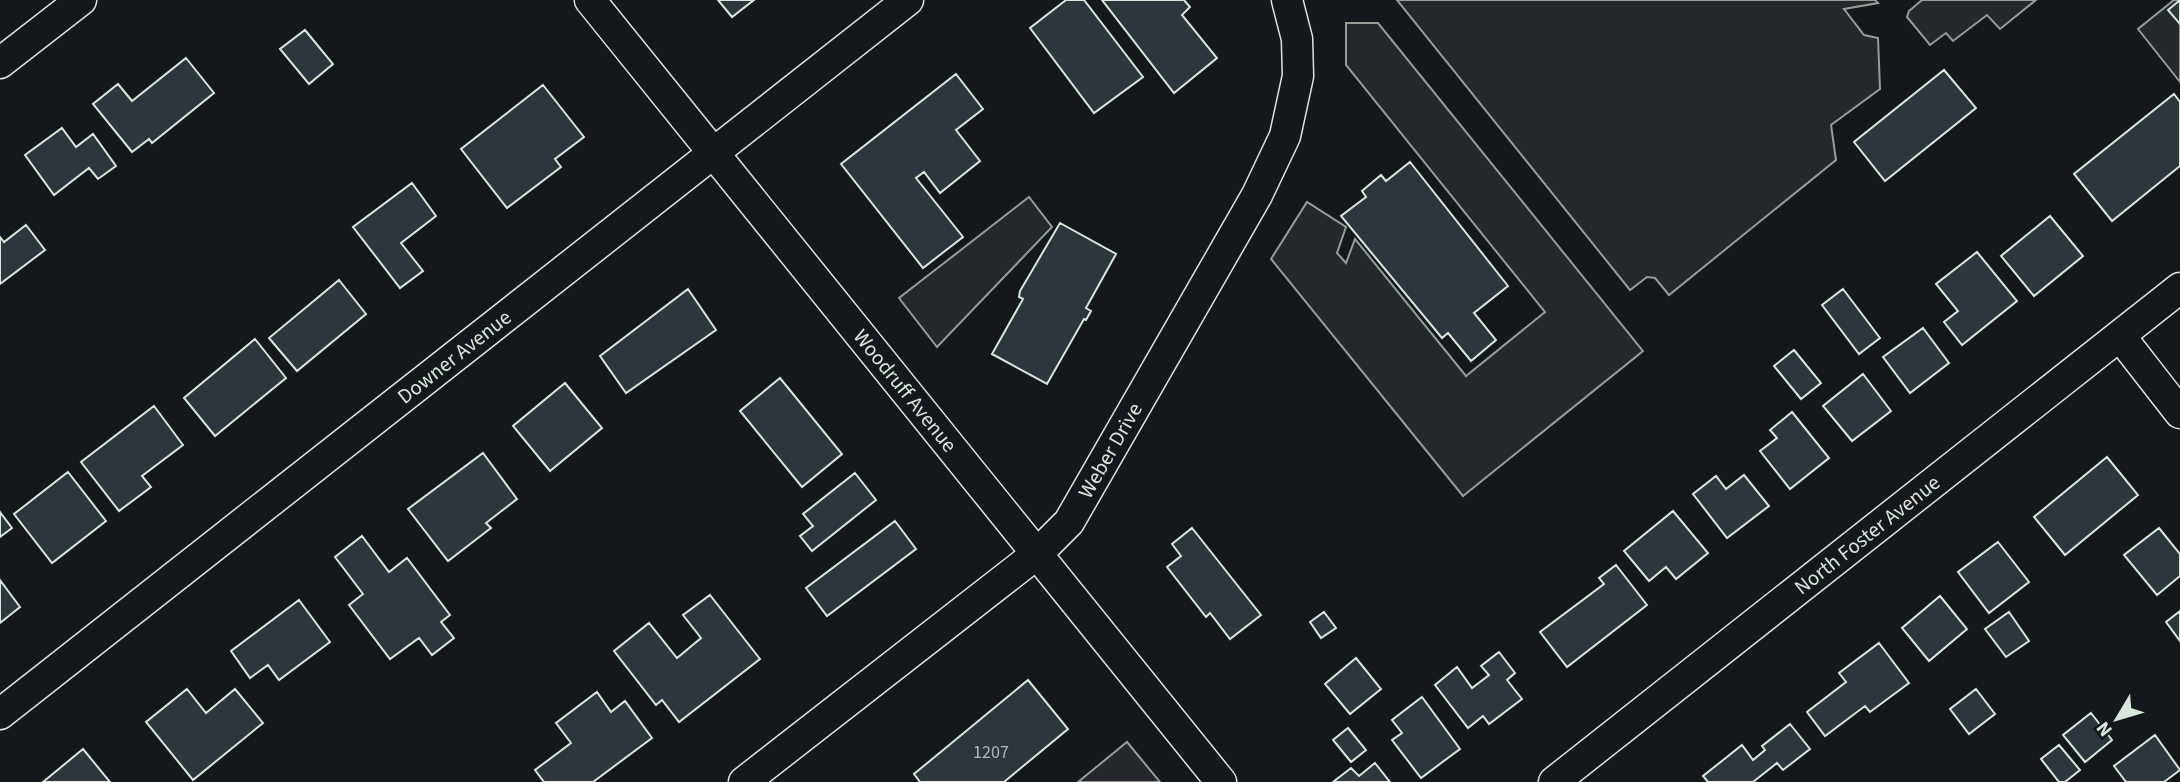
<svg xmlns="http://www.w3.org/2000/svg" width="2180" height="782" font-family="'Source Sans 3',sans-serif">
<style>
.parking{fill:#24282b;stroke:#939e99;stroke-width:2}
.building{fill:#2c363c;stroke:#d8e6dc;stroke-width:2}
.lines{fill:none;stroke-linecap:round;stroke-linejoin:round}
.street-casing{stroke:#d8e6dc;stroke-width:33}
.street{stroke:#14181c;stroke-width:30}
.labels{text-anchor:middle;stroke-width:5;stroke-linejoin:round;paint-order:stroke}
.number-label{font-size:18px;fill:#adbab4}
.street-label{font-size:21px;fill:#d8e6dc;stroke:#14181c}
</style>
<rect width="100%" height="100%" fill="#14181c"/>
<path class="parking" d="M1397 0H1875L1878 3 1844 9 1864 35 1878 38 1880 89 1831 125 1836 160 1669 295 1655 278 1647 277 1630 290Z
M1922 0H2036L2000 29 1987 15 1953 41 1946 33 1930 45 1907 17 1909 11Z
M2174 0H2180V82L2138 29Z
M1346 23H1378L1643 351 1463 496 1271 259 1307 202 1346 227 1337 253 1346 263 1355 239 1466 376 1545 312 1346 65Z
M1029 197 1052 227 937 347 899 298Z
M1127 742 1160 782H1078Z"/>
<path class="building" d="M718 0H754L732 17Z
M1066 0H1084L1143 77 1094 113 1030 28Z
M1102 0H1184L1190 7 1182 15 1217 58 1174 93Z
M2180 0V24L2168 10Z
M305 30 333 64 309 84 280 49Z
M186 58 214 93 152 143 149 139 132 152 93 104 118 84 132 101Z
M1944 70 1976 108 1885 181 1854 142Z
M956 74 983 109 956 130 980 161 940 193 924 172 916 178 963 237 923 268 841 164Z
M543 85 584 137 555 159 561 167 507 208 461 149Z
M2174 94 2180 102V166L2112 221 2074 174Z
M62 128 76 147 93 134 116 166 98 179 89 168 54 195 25 155Z
M1410 162 1508 286 1474 313 1496 340 1471 361 1448 333 1442 338 1341 216 1366 197 1362 191 1381 175 1386 181Z
M412 183 436 216 401 243 423 271 400 288 353 227Z
M2050 216 2083 256 2034 296 2001 256Z
M1060 223 1116 254 1086 308 1091 311 1086 320 1084 319 1047 384 992 354 1023 299 1019 297 1020 291Z
M26 225 45 250 0 284V237L4 242Z
M1977 252 2017 301 1962 345 1944 322 1958 311 1936 284Z
M339 280 366 314 297 371 269 338Z
M688 289 716 330 626 393 600 356Z
M1843 289 1880 338 1859 354 1822 305Z
M1923 328 1949 363 1910 393 1883 357Z
M255 339 286 378 215 436 184 398Z
M1794 350 1821 383 1801 399 1774 366Z
M1863 374 1891 411 1852 441 1823 406Z
M780 378 842 454 802 487 740 411Z
M565 383 602 428 550 471 513 426Z
M154 406 183 445 142 476 151 487 119 511 81 462Z
M1792 412 1829 458 1790 489 1760 451 1777 438 1770 430Z
M483 453 517 499 486 523 491 528 448 561 408 509Z
M2107 457 2138 495 2065 555 2034 517Z
M68 472 106 521 52 563 14 514Z
M855 473 876 500 812 551 800 536 813 526 803 514Z
M1744 475 1769 506 1727 538 1693 494 1716 476 1726 489Z
M1673 511 1708 553 1676 579 1666 567 1649 581 1624 551Z
M0 512 12 528 0 537Z
M895 521 916 549 827 616 806 588Z
M1192 528 1261 615 1230 639 1210 613 1206 617 1167 567 1181 556 1172 544Z
M2159 528 2180 554V576L2157 595 2124 555Z
M362 536 389 572 407 558 450 615 441 622 454 638 432 655 419 638 390 659 349 605 363 594 335 557Z
M1998 542 2029 582 1989 613 1958 572Z
M1616 565 1647 605 1567 667 1540 632 1604 584 1599 578Z
M0 580 20 607 0 623Z
M710 595 760 659 679 722 662 700 656 705 614 651 649 623 677 658 701 638 683 615Z
M1940 596 1967 629 1929 661 1902 628Z
M299 600 330 642 279 680 268 665 250 678 231 651Z
M2180 611V641L2166 622Z
M1324 612 1336 628 1321 638 1310 622Z
M2009 612 2029 641 2006 657 1985 629Z
M1879 643 1909 683 1870 712 1865 706 1825 736 1807 712 1846 682 1839 673Z
M1499 652 1515 673 1507 680 1522 699 1489 724 1483 716 1468 728 1435 685 1457 667 1472 688 1489 675 1481 666Z
M1356 658 1381 689 1350 714 1325 684Z
M1028 680 1068 729 1004 782H920L914 774Z
M187 689 206 713 235 689 263 723 193 780 146 722Z
M1976 689 1995 714 1969 734 1950 709Z
M597 692 611 712 625 701 652 738 593 782H544L535 770 571 743 556 723Z
M1422 697 1460 749 1421 778 1392 740 1402 733 1392 720Z
M2091 713 2112 740 2085 762 2063 735Z
M1790 724 1810 749 1783 770 1777 763 1753 782H1708L1703 776 1742 745 1753 760 1765 750 1762 746Z
M1348 728 1366 750 1351 762 1333 740Z
M2155 735 2180 770 2164 782H2126L2114 766Z
M2059 745 2080 770 2065 782H2059L2041 759Z
M83 749 110 782H43Z
M1375 763 1390 782H1333L1351 768 1359 776Z"/>
<g class="lines">
<defs>
<g id="street">
<path id="s1" d="M590 0 1221 782"/>
<path d="M0 63 81 0"/>
<path d="M2120 336 2180 413"/>
<path id="s2" d="M0 714 908 0"/>
<path id="s3" d="M744 782 1038 553 1069 522 1257 195 1285 136 1298 76 1297 39 1287 0"/>
<path id="s4" d="M1554 782 2180 288"/>
</g>
</defs>
<use href="#street" class="street-casing"/>
<use href="#street" class="street"/>
</g>
<g class="labels">
<g class="number-label">
<text x="991" y="758">1207</text>
</g>
<g class="street-label">
<text dy="7" stroke="none"><textPath href="#s2" startOffset="578">Downer Avenue</textPath></text>
<text dy="7" stroke="none"><textPath href="#s1" startOffset="502">Woodruff Avenue</textPath></text>
<text dy="7" stroke="none"><textPath href="#s3" startOffset="499">Weber Drive</textPath></text>
<text dy="7" stroke="none"><textPath href="#s4" startOffset="399">North Foster Avenue</textPath></text>
</g>
</g>
<g transform="translate(2117 719) rotate(232)" stroke="#14181c" stroke-width="5" paint-order="stroke">
<path d="M0-5L12 26L0 18L-12 26Z" fill="#d8e6dc"/>
<text y="-10" font-size="19" font-weight="bold" text-anchor="middle" fill="#d8e6dc">N</text>
</g>
</svg>
